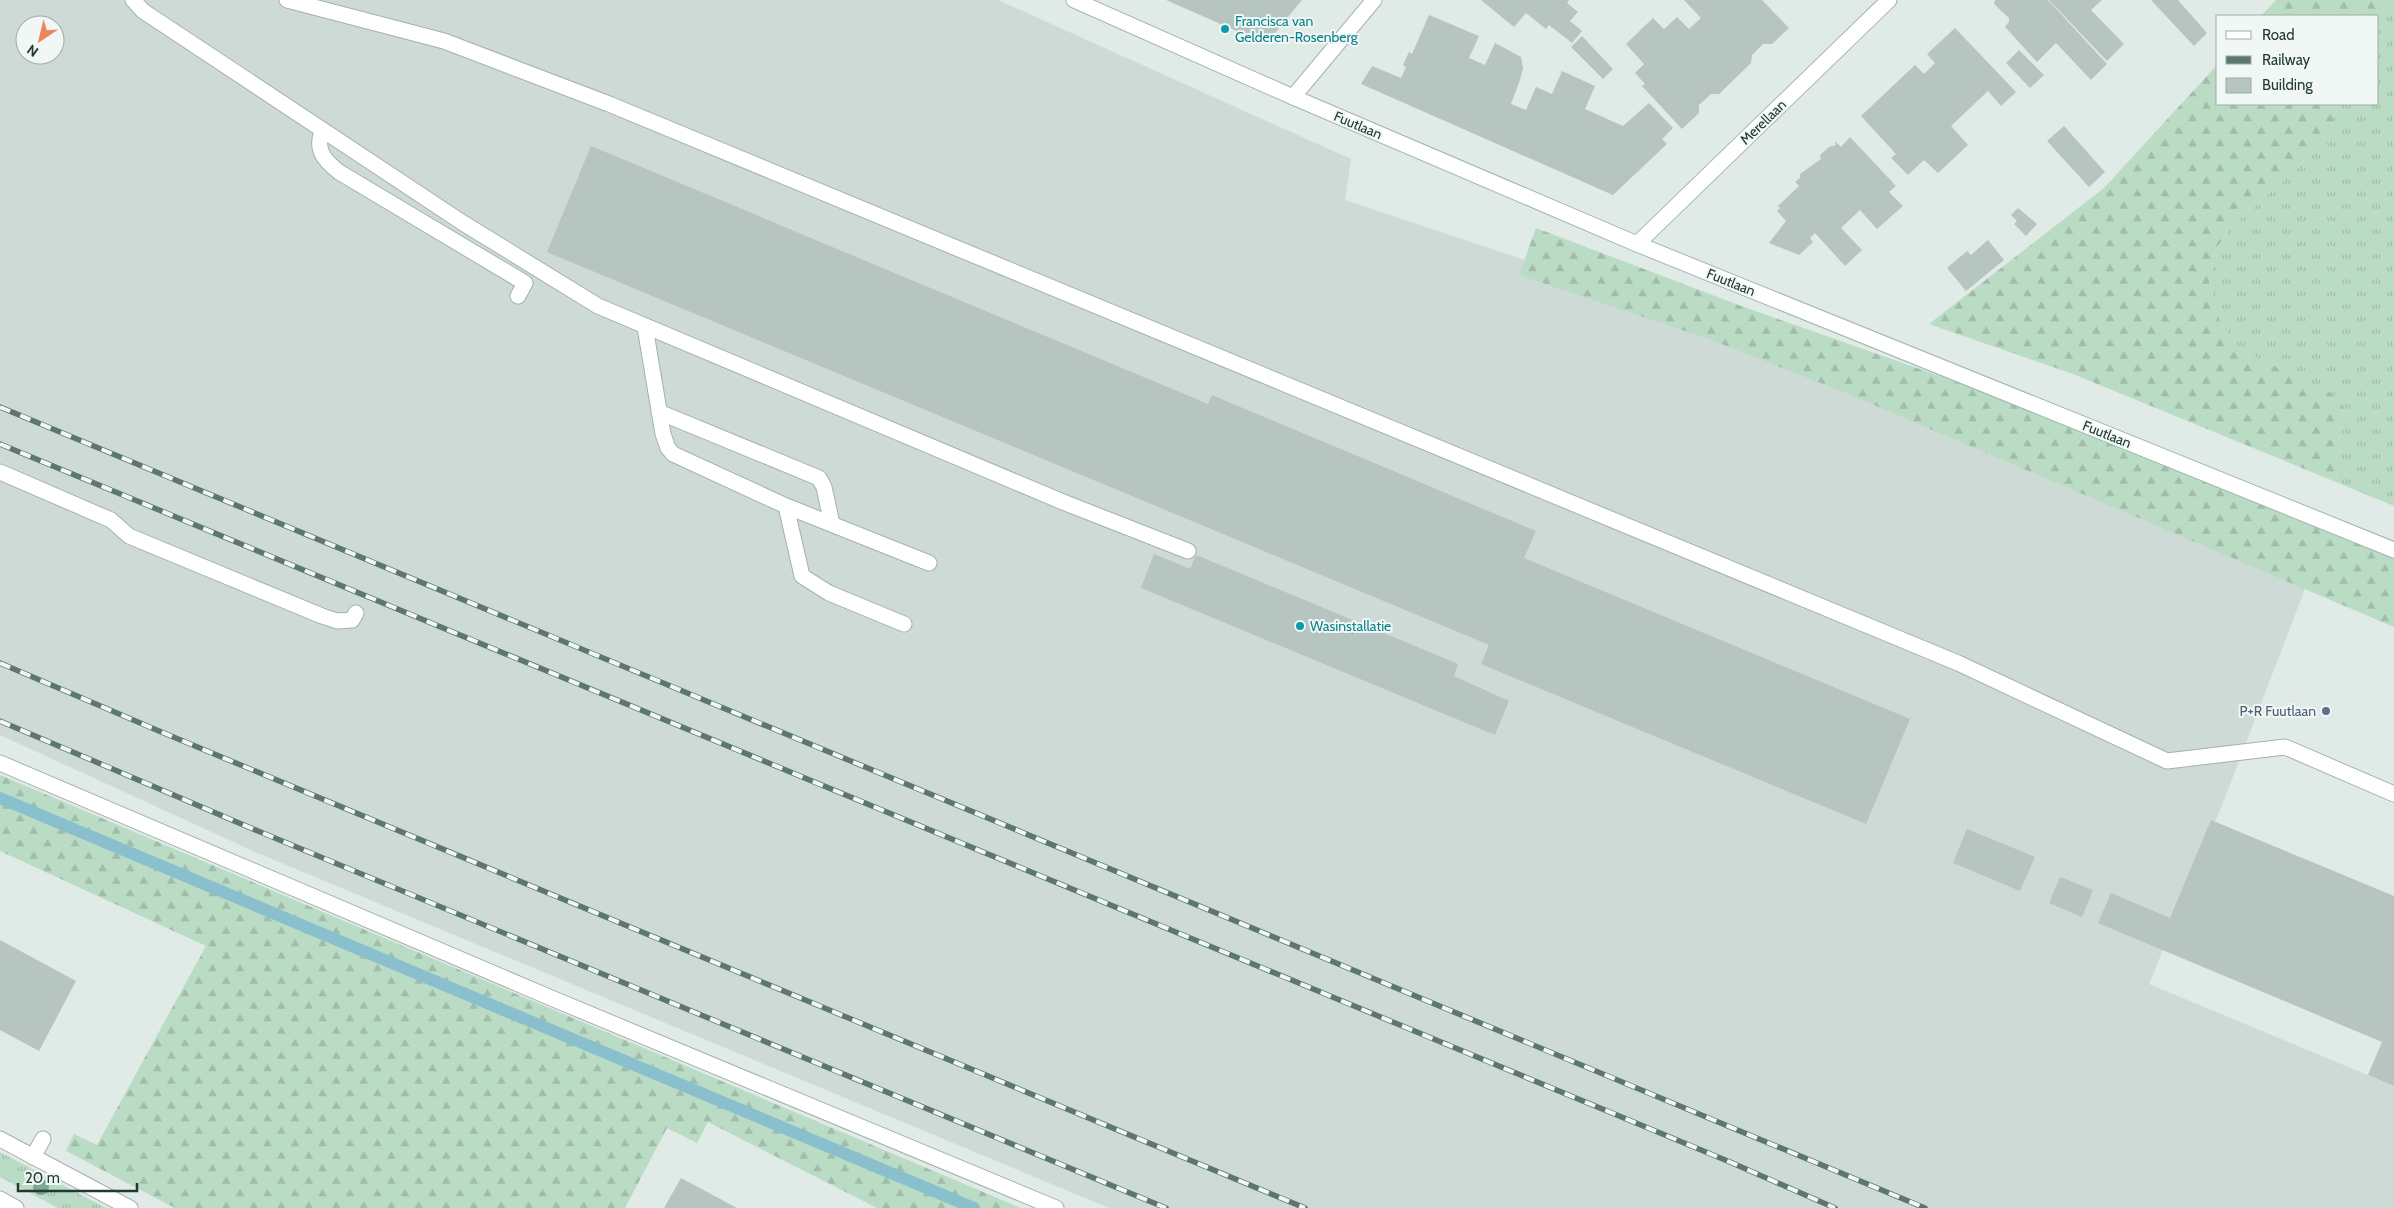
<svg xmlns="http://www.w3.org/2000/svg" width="2394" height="1208" font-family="Cabin,sans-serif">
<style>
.built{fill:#cedad5;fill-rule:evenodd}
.grass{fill:url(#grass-tufts)}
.forest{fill:url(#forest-firs)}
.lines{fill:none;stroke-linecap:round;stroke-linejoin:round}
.stream{stroke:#8ac0ce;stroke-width:12}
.building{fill:#b6c5bf}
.lane-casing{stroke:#a3b2ad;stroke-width:17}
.street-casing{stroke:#a3b2ad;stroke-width:17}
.secondary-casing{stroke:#a0b6af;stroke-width:17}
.lane{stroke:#fff;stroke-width:15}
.street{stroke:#fff;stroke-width:15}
.secondary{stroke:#fff;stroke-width:15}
.rail-casing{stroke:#5c7670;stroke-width:5.5}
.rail{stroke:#f0f7f4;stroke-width:4;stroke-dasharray:11;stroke-linecap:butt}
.tree{fill:#7ea690}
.culture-dot{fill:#0f9aa8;stroke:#f0f7f4;stroke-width:2}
.service-dot{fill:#5c6f8a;stroke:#f0f7f4;stroke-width:2}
.labels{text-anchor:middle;stroke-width:4;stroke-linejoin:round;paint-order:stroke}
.culture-label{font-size:14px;fill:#0d838f;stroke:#f0f7f4;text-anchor:start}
.street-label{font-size:14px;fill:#223a35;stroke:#f0f7f4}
.service-label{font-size:14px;fill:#4e5e75;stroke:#f0f7f4;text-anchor:end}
</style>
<defs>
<pattern id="grass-tufts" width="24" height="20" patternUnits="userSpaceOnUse" patternTransform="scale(1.25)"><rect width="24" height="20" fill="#badbc4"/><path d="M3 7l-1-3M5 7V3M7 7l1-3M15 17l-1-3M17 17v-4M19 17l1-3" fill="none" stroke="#a0bda9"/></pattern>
<pattern id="forest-firs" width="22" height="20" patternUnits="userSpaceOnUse" patternTransform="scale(1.25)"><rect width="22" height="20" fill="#badbc4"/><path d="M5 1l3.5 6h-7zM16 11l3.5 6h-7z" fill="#a0bda9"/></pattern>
</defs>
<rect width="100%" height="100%" fill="#e0eae6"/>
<path class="built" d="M0 0H998L1351 159 1345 200 1707 321 2311 573 2226 795 2149 984 2394 1086V1208H1109L253 851 0 735ZM25 25H55V55H25Z"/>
<path class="grass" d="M2394 3V506L2336 482 2343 399 2239 349 2220 322 2209 283 2215 250 2232 226 2295 171 2329 133 2339 104H2378L2376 16Z
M0 1152 106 1208H58L0 1177Z"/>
<path class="forest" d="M2276 0H2394V3L2376 16H2261Z
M2218 64V104H2339L2329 133 2295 171 2232 226 2215 250 2209 283 2220 322 2239 349 2343 399 2336 482 2073 374 1929 324 2104 188Z
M1536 228 1744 307 1982 391 2394 555V627L1846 393 1709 339 1519 275Z
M0 775 1021 1208H877L708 1122 697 1143 667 1128 625 1208H175L66 1151 74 1134 97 1145 206 946 0 851Z"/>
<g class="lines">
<path class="stream" d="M0 798 974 1208"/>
</g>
<path class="building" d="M1166 0H1302L1266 44Z
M1481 0H1569L1567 3 1578 12 1570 21 1582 31 1572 43 1549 25 1546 29 1526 13 1514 27Z
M1684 0H1762L1789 28 1772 44H1763L1752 55 1751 63 1719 94H1711L1699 105V113L1682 129 1642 86 1645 84 1635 73 1644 64 1626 44 1653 18 1664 29 1677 17 1689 29 1701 18Z
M1995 0H2048L2107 64 2091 80 2056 43 2037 62 2005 27 2009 22V18L1994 4Z
M2049 0H2102L2091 10 2124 44 2107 61Z
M2151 0H2178L2207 33 2194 46Z
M1429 15 1479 36 1469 58 1485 65 1495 43 1521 57 1523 68 1520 80 1511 104 1526 110 1536 87 1552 94 1562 71 1595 86 1585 109 1623 126 1649 103 1673 128 1662 139 1667 144 1613 195 1361 84 1372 66 1401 78 1406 67 1403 65 1409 52 1412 54Z
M1955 28 2016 92 2001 106 1988 91 1951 126 1968 145 1938 173 1924 160 1908 175 1891 158 1896 154 1861 116 1915 65 1924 74 1935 63 1927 54Z
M1582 36 1613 69 1603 79 1571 47Z
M2019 50 2044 75 2030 88 2006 63Z
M2064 126 2105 172 2089 187 2047 141Z
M1850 137 1896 186 1889 192 1903 206 1877 229 1860 210 1841 228 1862 250 1845 266 1815 233 1810 238 1813 242 1799 255 1769 243 1786 221 1777 211 1780 208 1778 206 1799 186 1795 182 1800 178V174L1821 159 1820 155 1829 147 1836 145 1835 141 1841 147Z
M591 146 1208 404 1212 395 1536 531 1524 558 1910 719 1866 824 1481 664 1489 645 547 252Z
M2018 208 2037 224 2026 236 2014 224 2017 221 2011 215Z
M1988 240 2004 260 1966 291 1947 268 1967 251 1971 255Z
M1154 554 1190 569 1196 555 1458 664 1454 676 1509 701 1495 735 1141 588Z
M2211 820 2394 896V1086L2368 1075 2382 1042 2098 923 2111 893 2170 918Z
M1967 829 2035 857 2020 891 1953 863Z
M2060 877 2093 890 2082 917 2049 903Z
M0 940 76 981 39 1051 0 1030Z
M681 1178 737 1208H664Z"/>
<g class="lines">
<defs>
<path id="lane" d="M133 0 143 11 463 223 598 306 1063 502 1188 551
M287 0 444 41 609 104 1958 663 2167 761 2285 747 2394 794
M322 131C315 150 324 160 339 172L525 283 518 296
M645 327 663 434 668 448 673 454 786 506 929 563
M659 412 819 478 824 487 832 524
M0 472 111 520 129 536 322 616 337 621 352 620 356 613
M786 506 802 576 829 593 904 624
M0 763 556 1000 1056 1208
M33 1157 43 1139"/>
<path id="street" d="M1293 97 1374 0
M1637 244 1889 0
M0 1139 130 1208"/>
<path id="secondary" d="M1074 0 1293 97 1637 244 2394 550
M0 1199 16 1208"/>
</defs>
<use href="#lane" class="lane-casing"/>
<use href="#street" class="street-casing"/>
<use href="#secondary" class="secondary-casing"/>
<use href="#lane" class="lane"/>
<use href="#street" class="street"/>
<use href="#secondary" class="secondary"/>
<defs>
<path id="rail" d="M0 407 1925 1208
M0 444 1730 1162 1835 1208
M0 663 159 731 1305 1208
M0 721 258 831 1166 1208"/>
</defs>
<use href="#rail" class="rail-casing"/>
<use href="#rail" class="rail"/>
</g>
<circle class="tree" cx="41" cy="1187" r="8"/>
<g class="culture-dot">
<circle cx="1225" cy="29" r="5"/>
<circle cx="1300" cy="626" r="5"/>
</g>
<circle class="service-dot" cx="2326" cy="711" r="5"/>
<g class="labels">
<g class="culture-label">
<text x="1235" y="26">Francisca van<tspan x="1235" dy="16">Gelderen-Rosenberg</tspan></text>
<text x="1310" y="631">Wasinstallatie</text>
</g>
<g class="street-label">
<text transform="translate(1763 122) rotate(-44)" y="5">Merellaan</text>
<text transform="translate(1358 125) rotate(23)" y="5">Fuutlaan</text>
<text transform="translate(1731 282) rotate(22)" y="5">Fuutlaan</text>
<text transform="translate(2107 434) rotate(22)" y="5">Fuutlaan</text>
</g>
<g class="service-label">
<text x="2316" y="716">P+R Fuutlaan</text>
</g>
</g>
<rect x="2216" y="15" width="162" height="90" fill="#f0f7f4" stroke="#9eaba8"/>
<rect x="2226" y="31" width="25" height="8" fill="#ffffff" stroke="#9eaba8"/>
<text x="2262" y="40" font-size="15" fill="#223a35">Road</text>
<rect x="2226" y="56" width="25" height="8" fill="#5c7670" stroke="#9eaba8"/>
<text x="2262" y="65" font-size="15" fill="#223a35">Railway</text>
<rect x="2226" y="78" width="25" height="15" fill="#b6c5bf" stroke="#9eaba8"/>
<text x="2262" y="90" font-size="15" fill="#223a35">Building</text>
<g transform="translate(40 40) rotate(215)"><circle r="24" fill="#f0f7f4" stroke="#9eaba8"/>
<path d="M0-4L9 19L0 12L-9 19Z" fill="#ec865d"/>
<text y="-8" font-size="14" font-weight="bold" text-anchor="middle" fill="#223a35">N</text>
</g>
<path d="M18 1183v8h119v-8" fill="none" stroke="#223a35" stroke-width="2.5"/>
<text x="25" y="1183" font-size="15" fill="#223a35" stroke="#f0f7f4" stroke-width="4" paint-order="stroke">20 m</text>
</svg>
